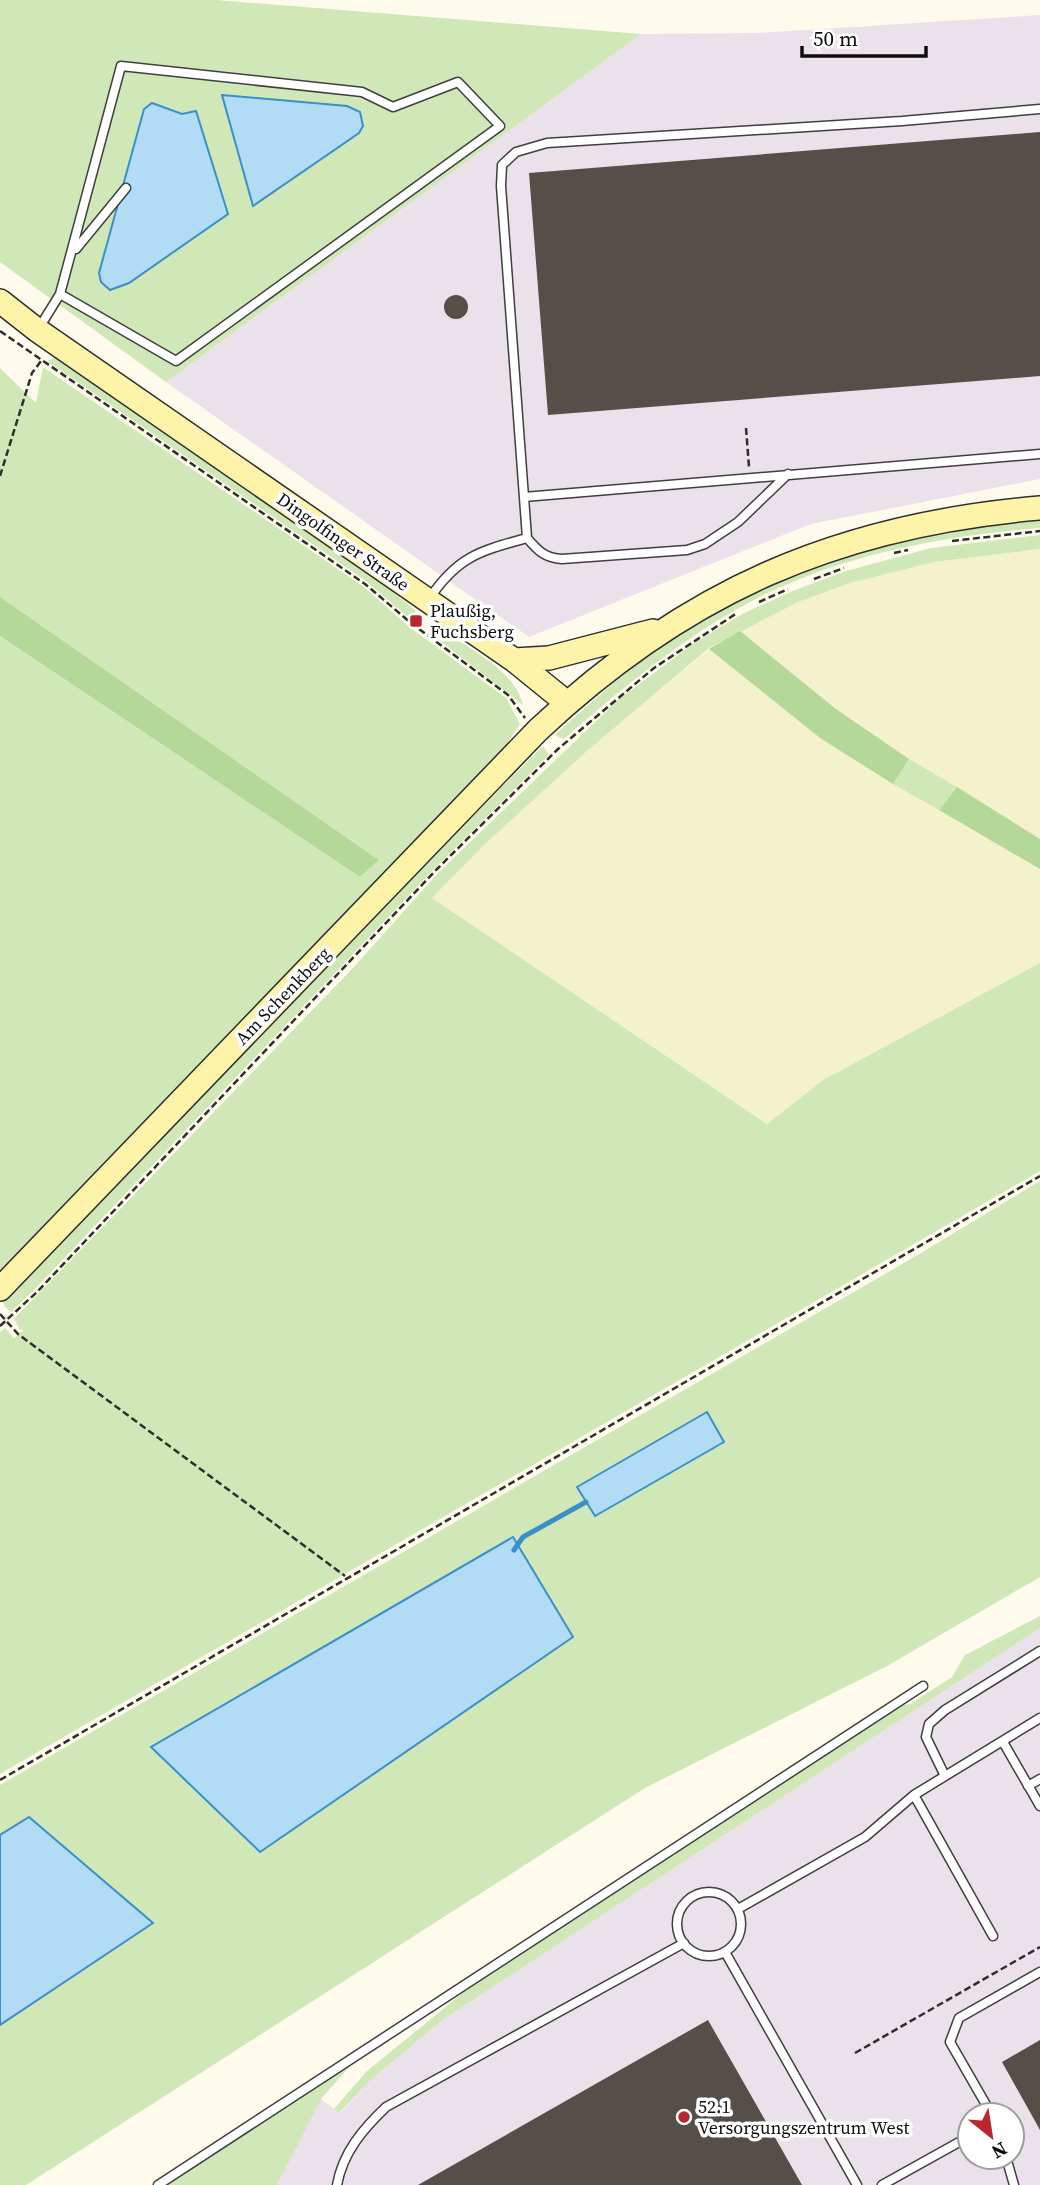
<svg xmlns="http://www.w3.org/2000/svg" width="1040" height="2185" font-family="'Source Serif 4',serif">
<style>
.industrial{fill:#eae1eb;fill-rule:evenodd}
.farmland{fill:#f4f1cd}
.green{fill:#d0e8b7;fill-rule:evenodd}
.forest{fill:#b4d897}
.water{fill:#b2dbf5;stroke:#3b90ca;stroke-width:2}
.lines{fill:none;stroke-linecap:round;stroke-linejoin:round}
.stream{stroke:#3b90ca;stroke-width:5}
.building{fill:#554e49}
.lane-casing{stroke:#3f3f3f;stroke-width:11}
.secondary-casing{stroke:#2e2e2e;stroke-width:26}
.path{stroke:#2e2e2e;stroke-width:2.5;stroke-dasharray:7 3.5;stroke-linecap:butt}
.lane{stroke:#fff;stroke-width:8}
.secondary{stroke:#fdf4a9;stroke-width:23}
.poi-dot{fill:#b9282e;stroke:#fff;stroke-width:2.5}
.labels{text-anchor:middle;stroke-width:7;stroke-linejoin:round;paint-order:stroke}
.street-label{font-size:18px;fill:#0c0c0c;stroke:#fff}
.poi-label{font-size:18px;fill:#0c0c0c;stroke:#fff;text-anchor:start}
</style>
<rect width="100%" height="100%" fill="#fffbec"/>
<path class="industrial" d="M1040 15V479L811 524 529 637 166 382 641 34 758 33Z
M1040 1628V2185H190L321 2099 340 2113 373 2078 444 2019ZM970 2115H1012V2157H970Z"/>
<path class="farmland" d="M1040 549V839L909 759 836 709 740 631 798 602 850 583 934 562Z
M709 649 820 738 1040 869V963L823 1080 767 1124 432 898 485 844 587 751Z"/>
<path class="green" d="M0 0H216L641 34 166 382 0 262Z
M56 357 372 575 416 611 410 619 366 581 47 361Z
M43 367 364 587 408 626 506 698 520 724 508 742 392 870 0 1277V636L360 877 379 860 0 597V368L36 403Z
M1040 519V528C937 536 829 557 739 608 675 644 619 691 564 739L555 735C602 692 650 649 705 616 810 555 921 532 1040 519Z
M1040 535V549L934 562 850 583 798 602 709 648 587 751 485 844 432 898 767 1124 823 1080 1040 963V1171L0 1774V1332L5 1328 14 1338 24 1330H20L14 1319 353 968 439 872 618 700 694 643 744 613 795 590 846 571 931 548Z
M435 626C463 645 515 669 523 705L430 633Z
M543 746 549 755 435 868 34 1290 11 1312 4 1306 3 1299 376 913Z
M909 759 957 787 939 810 893 784Z
M1040 1181V1577L887 1666 645 1788 26 2185H0V1785L916 1256ZM706 1413 723 1442 594 1516 578 1486Z
M1040 1616V1628L444 2019 373 2078 339 2113 334 2109 367 2071 469 1988 894 1707 910 1704 952 1677 965 1655Z
M350 2066 321 2099 277 2185H165Z"/>
<path class="forest" d="M0 597 379 860 360 877 0 636Z
M740 631 836 709 909 759 893 784 820 738 709 649Z
M957 787 1040 839V869L939 810Z"/>
<path class="water" d="M222 95 347 106 360 112 363 126 359 133 253 206Z
M152 103 182 114 196 111 228 214 129 283 110 290 101 282 99 273 144 109Z
M707 1412 724 1442 595 1516 577 1487Z
M513 1537 573 1637 260 1852 151 1747Z
M29 1817 153 1923 0 2025V1835Z"/>
<g class="lines">
<path class="stream" d="M514 1550 523 1537 586 1502"/>
</g>
<path class="building" d="M1040 132V376L548 415 529 173Z
M444 307a12 12 0 1 1 24 0a12 12 0 1 1-24 0Z
M708 2020 802 2185H418Z
M1040 2040V2130L1002 2062Z"/>
<g class="lines">
<defs>
<path id="lane" d="M76 249 126 188
M39 328 60 294 121 66 362 92 393 107 458 82 500 126 176 361 60 294
M788 474 738 522 705 544 687 550 562 559C545 558 538 551 527 538L501 186 502 165 516 152 547 143 902 121 1040 109
M524 497 1040 454
M429 599C458 556 480 551 527 538
M1003 1742 1040 1806
M945 1776 926 1737 929 1724 945 1710 1040 1651
M1028 1786 1040 1779
M914 1795 993 1936
M677 1924a32 32 0 1 1 64 0a32 32 0 1 1-64 0Z
M738 1909 865 1837 914 1795 1040 1718
M725 1952 857 2185
M992 2115 950 2042 959 2018 1040 1972
M1006 2157 1014 2185
M158 2185 923 1686
M337 2185C343 2152 363 2129 386 2107L684 1943
M882 2185 970 2136"/>
<path id="secondary" d="M0 301 37 330 514 660 567 703
M514 660 549 658 653 631
M0 1289 538 730C686 591 838 525 1040 508"/>
</defs>
<use href="#lane" class="lane-casing"/>
<use href="#secondary" class="secondary-casing"/>
<path class="path" d="M0 331 365 584 411 623 508 695 525 718
M746 428 749 467
M0 476 32 373 41 361
M952 541 1040 531
M894 553 908 550
M814 579 844 568
M759 602 788 589
M0 1314 18 1334 345 1576
M0 1326 37 1292 437 869 558 749 654 668 737 613
M0 1780 1040 1176
M855 2053 1040 1947"/>
<use href="#lane" class="lane"/>
<use href="#secondary" class="secondary"/>
</g>
<g class="poi-dot">
<rect x="409" y="614" width="14" height="14" rx="3.5"/>
<circle cx="684" cy="2117" r="7"/>
</g>
<g class="labels">
<g class="street-label">
<text transform="translate(343 542) rotate(35)" y="6">Dingolfinger Straße</text>
<text transform="translate(283 996) rotate(-46)" y="6">Am Schenkberg</text>
</g>
<g class="poi-label">
<text x="430" y="617">Plaußig,<tspan x="430" dy="21">Fuchsberg</tspan></text>
<text x="698" y="2113">52.1<tspan x="698" dy="21">Versorgungszentrum West</tspan></text>
</g>
</g>
<g transform="translate(991 2136) rotate(150)"><circle r="33" fill="#ffffff" stroke="#9e9e9e" stroke-width="2"/>
<path d="M0-5L12 26L0 18L-12 26Z" fill="#b9282e"/>
<text y="-10" font-size="19" font-weight="bold" text-anchor="middle" fill="#0c0c0c">N</text>
</g>
<path d="M802 46v10h124v-10" fill="none" stroke="#0c0c0c" stroke-width="3.5"/>
<text x="813" y="46" font-size="21" fill="#0c0c0c" stroke="#ffffff" stroke-width="5" paint-order="stroke">50 m</text>
</svg>
